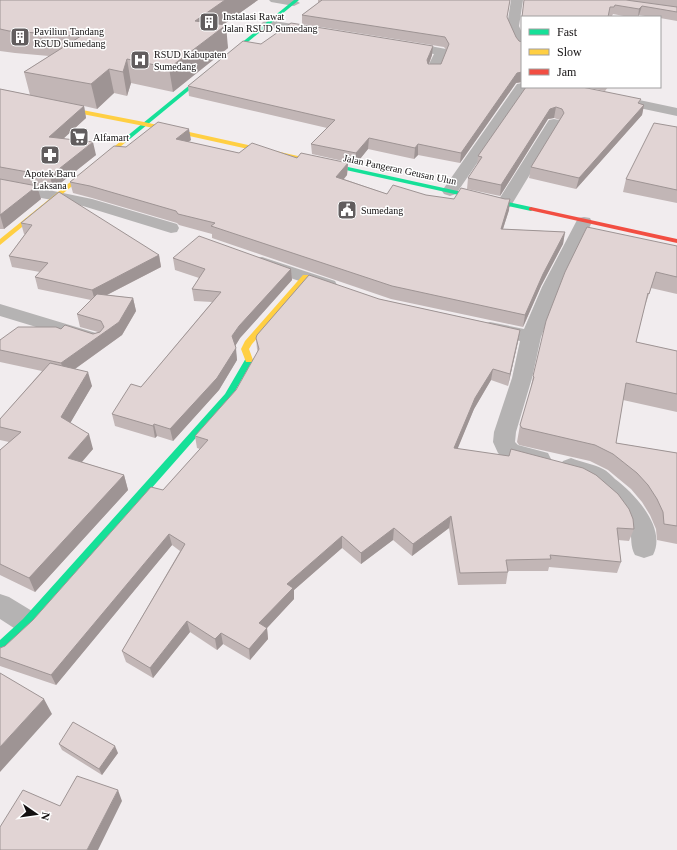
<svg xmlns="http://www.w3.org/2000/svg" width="677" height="850" font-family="Georgia,serif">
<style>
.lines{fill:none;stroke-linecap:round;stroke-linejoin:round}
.street{fill:#b5b3b3;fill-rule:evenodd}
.fast{fill:#16e098;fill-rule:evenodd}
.slow{fill:#ffcf43;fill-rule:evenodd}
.jam{fill:#f24e42;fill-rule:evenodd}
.wall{fill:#c2b6b6}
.shaded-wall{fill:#9e9494}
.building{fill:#e1d4d4;stroke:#9e9494}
.labels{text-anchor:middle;stroke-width:3;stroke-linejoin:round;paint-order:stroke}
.far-poi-label{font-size:10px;fill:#131011;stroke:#fff;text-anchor:start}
.far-street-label{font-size:10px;fill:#131011;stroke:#fff}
</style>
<rect width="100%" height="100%" fill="#f1ecee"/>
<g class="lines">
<path class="street" d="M269 0H295L300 3 294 6 271 2Z
M511 0H523L519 26 522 33V50L518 49 516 46 507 26Z
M267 20 313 27 317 28 319 31 317 34 313 35 263 26 261 24 263 22Z
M403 41 446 49 448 52 439 73H429L428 70 430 62 434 54 399 48 397 45 399 42Z
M522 83V87H529L456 194 450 196 444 194 442 191 444 188 517 84Z
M552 87H578L677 108V116L559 91 554 90Z
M554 119 559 120 561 123 512 204 510 207 504 209 498 207 496 204 547 123 549 120Z
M0 180 92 199 177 224 179 228 177 232 171 233 83 206 0 190Z
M584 217 590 218 592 222 560 287 541 337 532 378 516 432 515 442 518 445 548 453 551 459 548 465 540 467 503 458 498 453 493 442 494 432 512 378 520 341 483 332 480 328 483 324 490 322 524 329 542 287 576 222 578 218Z
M262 257 335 281 337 285 335 289 328 291 256 266 253 262 256 258Z
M0 304 96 333 99 337 96 341 89 343 0 316Z
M571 458C581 462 594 464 603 469 607 471 611 475 615 479 635 494 667 528 653 555L644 558 635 555C630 546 632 538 630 528 626 515 598 487 586 481 579 477 570 476 563 473L559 467 563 461Z
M0 594 9 597 37 614 41 622 37 630 27 634 17 630 0 619Z"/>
<path class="fast" d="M294 0H299L125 143H121V141Z
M307 158 531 207 534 209 531 211 305 161V159Z
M249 357 253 360 231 398 31 625 4 651 0 652V640L23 619 225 394 246 358Z"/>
<path class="slow" d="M0 94 144 122 307 158 310 160 307 162 144 126 0 98Z
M121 141 126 142 0 245V239Z
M303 275H309L310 277 252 344 249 349 253 360 252 362H246L241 349 245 341Z"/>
<path class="jam" d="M531 207 677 239V243L529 210V208Z"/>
</g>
<path class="wall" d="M0 0H258L223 25 228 48 173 92 131 83 127 96 114 93 97 109 84 106 86 118 64 138 96 155 53 189 37 186 41 199 4 229H0V89L30 95 24 72 49 56 15 53 0 51Z
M318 0H510L507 18 516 37 519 41 522 42V82L516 83 460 163 418 155 414 159 368 149 356 164 312 154 311 144 327 128 189 96 188 86 261 44 432 55 429 64H441L447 51 444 47 302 24V15L318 3Z
M524 0H677V21L660 18V17H651L639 15 638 17H629L613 14 612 16 522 17V29L521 26Z
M526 87 641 99 639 104 644 105 642 115 576 189 529 178 531 167 560 120 554 118 548 119 500 196 467 189 468 178 477 165 478 156Z
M585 87H608L605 91Z
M677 127V203L623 192 626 179Z
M191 140 188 142 239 153 348 163 347 175 344 179 387 194 426 195 509 210 503 229 565 232 563 244 541 286 523 327 391 299 212 238V234L179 225 177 223 92 198 73 193 70 182 126 147Z
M21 223 159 255 161 267 107 295 133 298 136 311 122 335 75 369 92 386 70 423 93 449 82 462 124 475 128 490 35 592 0 575V450L9 442 0 440V419L42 371 0 362V340L61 329 93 334 98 332 80 327 77 314 91 300 38 289 35 277 40 272 12 267 9 256 25 234H24Z
M677 246V294L651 288 644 309 636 342 677 351V412L623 400 616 443 677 453V544L657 540 656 529 650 515 642 502 631 489 608 470 590 461 519 445 517 442 520 425 530 393 533 376Z
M173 258 291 269 292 280 240 338 235 346 237 360 219 390 173 441 157 436 155 438 115 426 112 414 141 387 212 302 194 301 192 289 199 278 175 270Z
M379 299 520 330 508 386 491 380 474 409 457 449 634 529 629 541 618 540 621 562 617 573 549 567 548 571H508L506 584 458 585 449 528 412 556 393 540 361 564 342 548 294 590V599L267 628 268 639 250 660 223 644 217 650 190 632 153 678 126 662 122 651 180 551 172 545 56 685 0 666V648L5 646 33 620 163 490 200 449 197 448 195 436 236 390 258 352 257 349 256 338Z
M59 744 118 753 102 775 62 750Z"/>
<path class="shaded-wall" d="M225 0H258L197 43 195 21Z
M642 6 639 15 638 17 639 9Z
M226 25 228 48 173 92 169 68Z
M433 46 432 55 427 69V60Z
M127 59 131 83 127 96 123 72Z
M109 69 114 93 97 109 91 84Z
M522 72V82L516 83 460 163 461 153 517 73Z
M644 105 642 115 576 189 579 178Z
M84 106 86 118 52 149 49 137Z
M556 107 554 118 548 119 500 196 501 185 550 109Z
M189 129 191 140 177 150 176 139Z
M369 138 368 149 356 164V153Z
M93 142 96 155 53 189 50 176Z
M418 144V155L414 159 415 148Z
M348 163 347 175 336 188V177Z
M37 186 41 199 4 229 0 215Z
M510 199 509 210 499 241 501 229Z
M565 232 563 244 541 286 523 327 525 315 543 274Z
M159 255 161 267 95 301 92 290Z
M291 269 292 280 240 338 234 348 232 336 239 326Z
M133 298 136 311 122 335 65 376 61 363 119 322Z
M520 330 518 342 508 386 510 374Z
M236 348 237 360 219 390 173 441 170 429Z
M493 369 491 380 474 409 453 460 454 448 475 398Z
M88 372 92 386 65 432 61 417Z
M154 424 157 436 155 438 153 426Z
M89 434 93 449 73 472 68 458Z
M124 475 128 490 35 592 29 578Z
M451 516 449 528 412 556 413 544Z
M394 528 393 540 361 564V553Z
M169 534 172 545 56 685 51 675Z
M342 536V548L294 590V599L267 628 268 639 250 660 249 649 259 623 287 584Z
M187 621 190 632 153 678 150 668Z
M221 633 223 644 217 650 215 639Z
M44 699 52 714 0 772V747Z
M115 746 118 753 102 775 99 769Z
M118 790 122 801 98 850H87Z"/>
<path class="building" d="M0 0H225L195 21 226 25 169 68 127 59 123 72 109 69 91 84 24 72 81 36 9 31 0 29Z
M321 0H510L507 17 516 37 519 41 522 42V72L517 73 461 153 418 144 415 148 369 138 356 153 311 144 335 120 188 86 243 41 261 44 291 23 433 46 427 60 428 64H441L449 44 445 37 302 15 322 0Z
M524 0H626L677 7V12L642 6 639 9 615 5 614 7H610L608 17H522Z
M526 87H582L641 99 638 103 644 105 579 178 531 167 564 113 562 109 556 107 550 109 501 185 468 178 482 157 478 156Z
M0 89 84 106 49 137 93 142 50 176 0 167Z
M158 122 189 129 176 139 239 153 252 143 297 158 301 153 348 163 336 177 387 194 393 185 426 195 454 199 461 188 505 199H510L501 229 565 232 543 274 525 315 392 286 211 226 215 223 178 214 176 211 90 186 70 182 114 146 126 147Z
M654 123 677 127V190L626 179Z
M0 179 37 186 0 215Z
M59 192 159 255 92 290 35 277 48 263 9 256 32 225 21 223Z
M587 227 677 246V277L656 272 649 294 648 293 636 342 677 351V394L626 383 616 443 677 453V526L664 524 663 512 657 499 648 485 637 473 613 454 595 445 522 428 520 425 534 377 533 376 546 321 565 272Z
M199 236 291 269 239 326 232 336 236 348 217 378 170 429 154 424 153 426 112 414 131 384 141 387 221 292 192 289 205 269 173 258Z
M309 275 379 299 520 330 510 374 493 369 475 398 454 448 509 456 511 449 583 468 596 475 618 494 629 509 633 519 634 529 617 528 621 562 550 555 551 559 506 560 508 572 460 573 451 516 413 544 394 528 361 553 342 536 287 584 293 588 259 623 267 628 249 649 221 633 215 639 187 621 150 668 122 651 185 544 169 534 51 675 0 657V648L5 646 33 620 151 487 163 490 208 440 195 436 236 390 259 349 256 338 257 335Z
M97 294 133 298 119 322 61 363 0 350V340L18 327H56L61 329 65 325 93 334 100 332 104 327 101 321 77 314Z
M50 363 88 372 61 417 89 434 68 458 124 475 29 578 0 564V450L21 432 0 427V419Z
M0 673 44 699 0 747Z
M73 722 115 746 99 769 59 744Z
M77 776 118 790 87 850H0V827L23 790 60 806Z"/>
<defs>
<symbol id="building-square" viewBox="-11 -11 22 22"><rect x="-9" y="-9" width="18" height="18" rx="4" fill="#615d5e" stroke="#fff"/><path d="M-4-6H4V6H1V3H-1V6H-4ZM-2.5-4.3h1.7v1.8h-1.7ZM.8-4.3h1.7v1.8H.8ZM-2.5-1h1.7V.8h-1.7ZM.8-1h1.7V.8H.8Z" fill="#fff"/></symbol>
<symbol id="hospital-square" viewBox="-11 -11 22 22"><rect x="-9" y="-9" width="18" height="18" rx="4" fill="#615d5e" stroke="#fff"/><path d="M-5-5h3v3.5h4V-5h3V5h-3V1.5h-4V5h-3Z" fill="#fff"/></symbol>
<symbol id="supermarket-square" viewBox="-11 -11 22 22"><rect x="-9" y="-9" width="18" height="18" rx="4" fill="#615d5e" stroke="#fff"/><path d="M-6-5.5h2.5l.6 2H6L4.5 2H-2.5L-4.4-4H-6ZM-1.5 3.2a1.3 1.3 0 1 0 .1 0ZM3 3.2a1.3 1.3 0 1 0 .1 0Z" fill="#fff"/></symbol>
<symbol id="pharmacy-square" viewBox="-11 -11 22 22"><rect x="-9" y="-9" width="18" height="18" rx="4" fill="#615d5e" stroke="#fff"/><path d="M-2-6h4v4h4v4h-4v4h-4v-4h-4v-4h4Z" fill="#fff"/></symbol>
<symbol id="civic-square" viewBox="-11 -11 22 22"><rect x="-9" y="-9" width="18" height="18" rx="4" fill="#615d5e" stroke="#fff"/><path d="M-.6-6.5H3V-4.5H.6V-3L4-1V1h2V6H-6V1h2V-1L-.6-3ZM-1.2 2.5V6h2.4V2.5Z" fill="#fff"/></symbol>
</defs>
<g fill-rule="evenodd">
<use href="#building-square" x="198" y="11" width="22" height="22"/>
<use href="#building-square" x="9" y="26" width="22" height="22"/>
<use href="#hospital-square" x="129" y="49" width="22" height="22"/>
<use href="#supermarket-square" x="68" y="126" width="22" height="22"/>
<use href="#pharmacy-square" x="39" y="144" width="22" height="22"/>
<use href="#civic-square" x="336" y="199" width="22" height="22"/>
</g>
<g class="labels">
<g class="far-poi-label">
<text x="223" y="20">Instalasi Rawat<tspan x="223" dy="12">Jalan RSUD Sumedang</tspan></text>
<text x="34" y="35">Paviliun Tandang<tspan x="34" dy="12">RSUD Sumedang</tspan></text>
<text x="154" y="58">RSUD Kabupaten<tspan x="154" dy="12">Sumedang</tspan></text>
<text x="93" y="141">Alfamart</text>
<text x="50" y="177" text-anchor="middle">Apotek Baru<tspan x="50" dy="12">Laksana</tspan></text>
<text x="361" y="214">Sumedang</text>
</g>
<g class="far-street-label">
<text transform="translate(400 169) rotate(12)" y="4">Jalan Pangeran Geusan Ulun</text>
</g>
</g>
<rect x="521" y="16" width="140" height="72" fill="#ffffff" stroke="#a19fa0"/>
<rect x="529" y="29" width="20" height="6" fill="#16e098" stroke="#a19fa0"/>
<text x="557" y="36" font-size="12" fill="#131011">Fast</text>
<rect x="529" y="49" width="20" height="6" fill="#ffcf43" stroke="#a19fa0"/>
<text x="557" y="56" font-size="12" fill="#131011">Slow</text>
<rect x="529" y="69" width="20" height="6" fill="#f24e42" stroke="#a19fa0"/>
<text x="557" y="76" font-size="12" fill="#131011">Jam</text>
<g transform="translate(36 814) rotate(103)" stroke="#ffffff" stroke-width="3" paint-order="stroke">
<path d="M0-3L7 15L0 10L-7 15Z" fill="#131011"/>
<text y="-6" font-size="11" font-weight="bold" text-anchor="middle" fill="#131011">N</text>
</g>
</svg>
